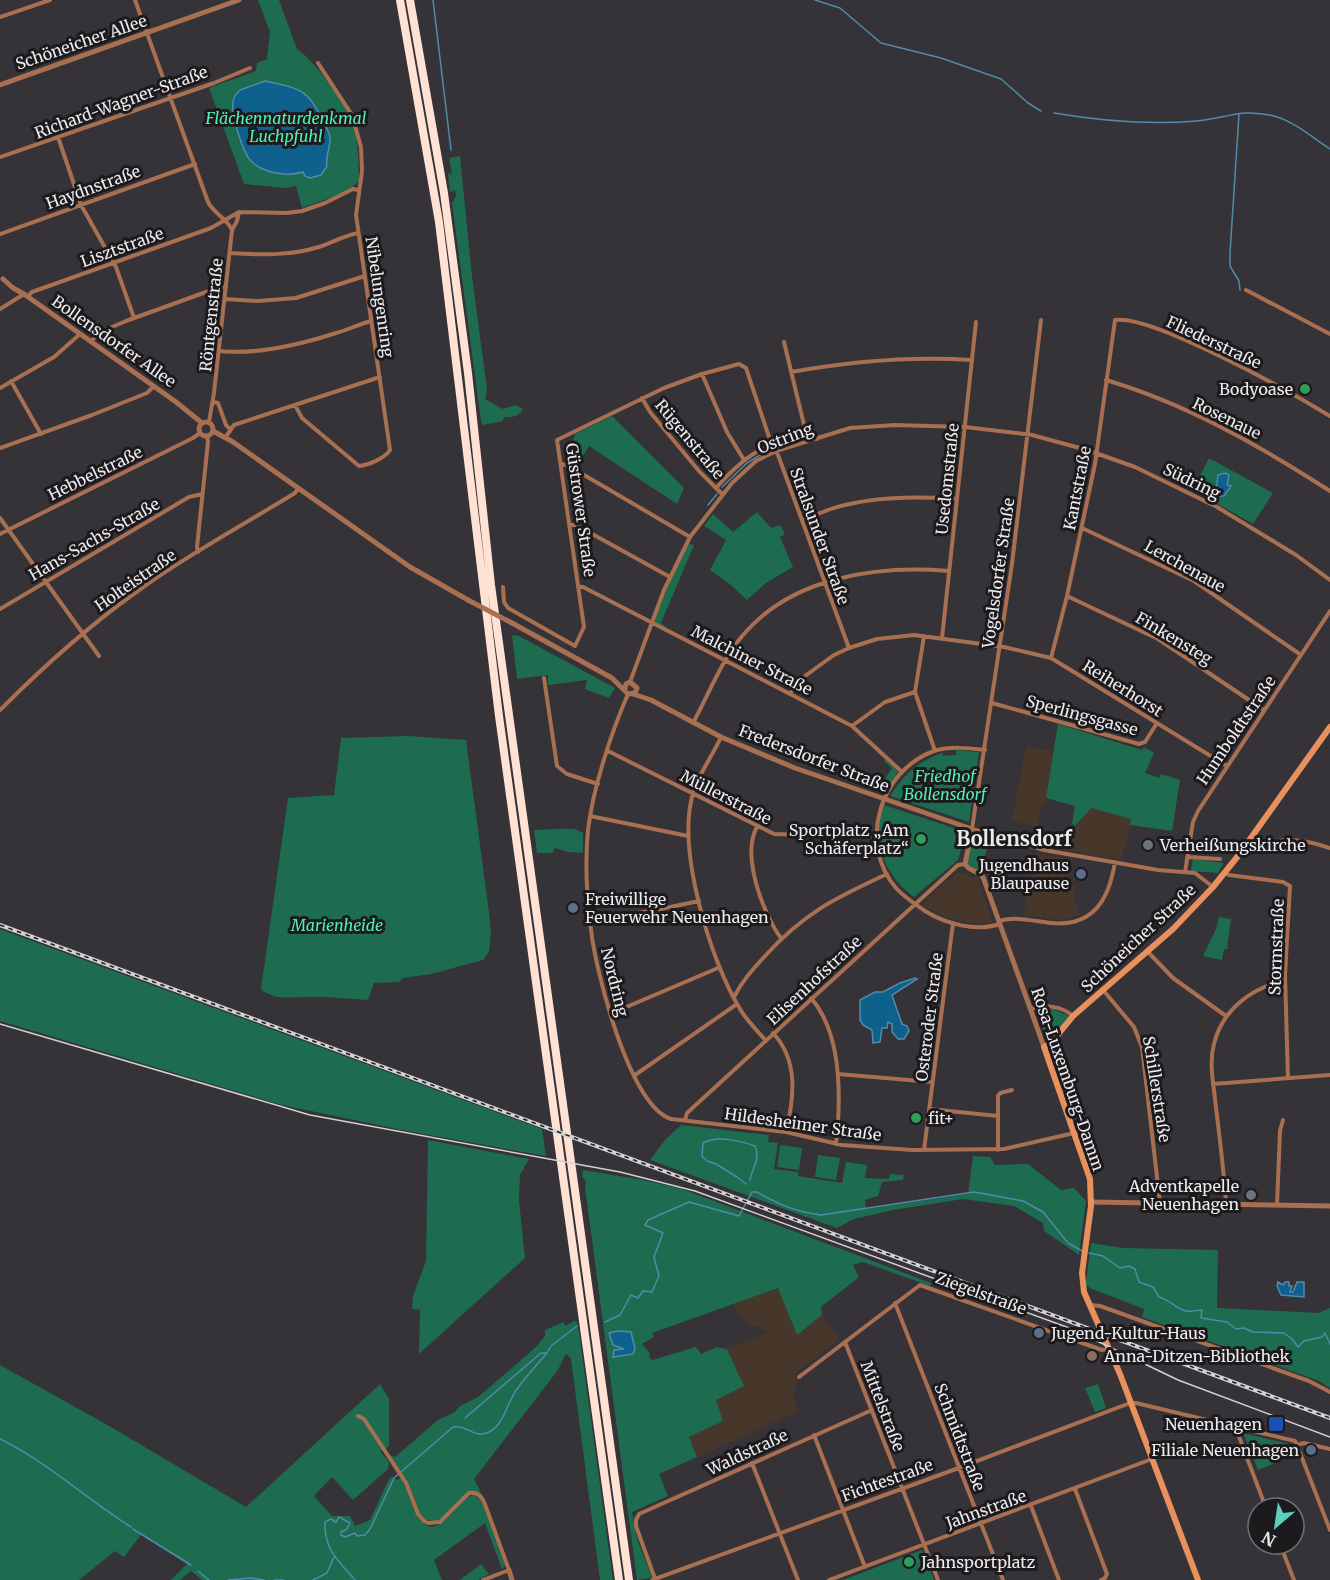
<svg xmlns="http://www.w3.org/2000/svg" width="1330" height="1580" font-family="Merriweather,serif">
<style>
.education{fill:#47372b}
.green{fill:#1d6c4f}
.water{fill:#0e618d;stroke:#518aaa;stroke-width:1.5}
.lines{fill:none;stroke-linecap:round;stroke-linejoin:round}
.stream{stroke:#518aaa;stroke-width:1.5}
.minor{stroke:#a87050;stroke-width:4}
.tertiary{stroke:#a87050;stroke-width:5}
.secondary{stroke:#e9915c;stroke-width:6}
.motorway{stroke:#ffe2d3;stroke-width:8}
.tram{stroke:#d3d1d4;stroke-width:1.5}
.rail-casing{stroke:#d3d1d4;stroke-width:4}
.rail{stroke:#1c1a1d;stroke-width:1.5;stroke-dasharray:4.5;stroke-linecap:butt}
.tertiary-bridge{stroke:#a87050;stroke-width:5}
.leisure-dot{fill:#2e9e5b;stroke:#1c1a1d;stroke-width:2}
.worship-dot{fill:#6b7280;stroke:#1c1a1d;stroke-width:2}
.service-dot{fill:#5c6f8a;stroke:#1c1a1d;stroke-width:2}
.education-dot{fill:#8d6e63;stroke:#1c1a1d;stroke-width:2}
.transit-dot{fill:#1a4fb4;stroke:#1c1a1d;stroke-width:2}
.labels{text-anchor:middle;stroke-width:6;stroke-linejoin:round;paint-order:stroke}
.street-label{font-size:16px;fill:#edebee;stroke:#1c1a1d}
.park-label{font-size:16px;font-style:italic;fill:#51f0b5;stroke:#1c1a1d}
.poi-label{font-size:16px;fill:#edebee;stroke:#1c1a1d;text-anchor:end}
.quarter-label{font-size:20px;font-weight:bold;fill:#edebee;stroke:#1c1a1d}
</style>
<rect width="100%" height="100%" fill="#353238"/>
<path class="education" d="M1026 746 1053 751 1045 805 1041 804 1038 827 1012 821Z
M1091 808 1132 819 1121 860 1059 849 1061 842Z
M1038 854 1070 860 1066 886H1075L1074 898 1080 915 1057 920 1023 915Z
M957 872 978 878 993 923 976 924 946 918 922 904Z
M779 1288 798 1334 822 1315 840 1339 795 1374 798 1380 793 1395 799 1411 698 1457 689 1437 723 1421 716 1400 744 1386 727 1349 766 1333 761 1327 747 1325 733 1304Z"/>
<path class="green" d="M258 0H279L297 49C313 59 348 105 353 124 359 141 358 161 359 180 351 193 317 202 302 208L296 186 286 188 244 184 209 88 256 71 257 63 267 59 270 32Z
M460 156 472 276 487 389 485 399 503 409 516 405 523 409C520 416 511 418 504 417L503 421 483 425 481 421 452 203 456 196 455 190 450 192 448 173 452 174 449 158Z
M612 416 684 488 677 504 589 446 576 467 566 462 575 434Z
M1209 458 1273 493 1253 524 1193 490Z
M757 512 771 528 780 525 785 534 780 537 793 567 766 583 747 600 731 585 710 570 726 540 704 526 713 514 733 532Z
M688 544 694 545 661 623 669 630 655 622V619L672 576Z
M512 635 519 636 615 688 609 698 585 689 587 680 548 685V675L517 679Z
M1058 724 1142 750 1144 747 1154 753 1145 773 1159 778 1161 774 1180 780 1172 831 1130 825 1131 819 1091 808 1075 826 1072 823 1075 806 1046 798Z
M408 736 466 740 489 912 491 933 489 952 483 960 431 974 403 978 399 982 374 983 368 1000C350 999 333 997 315 997 298 996 274 1002 261 989L288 798 334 795 341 738Z
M956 750 979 752 969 822 890 796C905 773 916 763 942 753L943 756 956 755Z
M886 759 898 772 884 794 879 793 878 789 876 792 892 768 884 761Z
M884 805 966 832 958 860 914 897C885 876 869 839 884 805Z
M558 829H575L583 833V853L568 852 555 848 552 853H537L534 830Z
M976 833 987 835 989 840 981 872 970 868 966 862 973 834Z
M1193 859 1224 863 1218 873 1191 871Z
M1219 917 1231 919 1227 949H1224L1222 960 1203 956 1216 929Z
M0 929 542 1129 546 1156 407 1131 282 1105 0 1021Z
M1035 1009H1053L1069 1016 1053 1037 1047 1039Z
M681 1125 769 1135 768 1142 778 1143 774 1169 798 1172V1176L842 1183 846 1162 867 1165 865 1178 889 1179 890 1174 904 1175 903 1180 882 1182 878 1196 865 1200 866 1209 968 1194 973 1156 990 1157 995 1165 1028 1164 1061 1190 1074 1188 1086 1201 1079 1255 1044 1231 1043 1223 1014 1206 963 1199 893 1210 854 1219 837 1228 650 1160 665 1140Z
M428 1140 529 1159 520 1175 519 1201 525 1258 419 1354 420 1310 412 1309 413 1296 426 1261Z
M780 1145 802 1148 799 1170 777 1167Z
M818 1155 840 1158 836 1180 815 1177Z
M583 1170 643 1180 682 1189 931 1283 930 1286 863 1262 853 1265 859 1277 821 1307 822 1315 797 1335 778 1288 652 1333 654 1337 642 1344 650 1353 649 1357 652 1360 696 1347 701 1354 717 1347 727 1349 744 1386 716 1400 723 1421 689 1437 697 1457 659 1474 668 1496 632 1512 637 1539 651 1575V1578L637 1580 585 1187 586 1181 582 1177Z
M1091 1243 1123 1248 1218 1250 1217 1308 1318 1313 1330 1308V1388L1319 1381 1142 1317 1144 1309 1092 1289 1086 1285V1282Z
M574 1321 577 1322 579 1332 613 1580H600L571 1359 567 1354 565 1355 558 1370 474 1479 485 1501 477 1492 468 1491 449 1513 438 1521 426 1520 419 1513 409 1485 384 1449 380 1451 389 1462 388 1469 353 1500 332 1477 314 1496 332 1516H350L355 1526 370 1520 389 1479 392 1477 397 1480 401 1478C408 1490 411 1507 418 1517 438 1547 458 1497 474 1495 488 1502 500 1550 505 1566L502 1569 485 1523 434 1560 442 1580H202L191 1571 180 1580H171L187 1564 141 1535 124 1557 115 1551 79 1580H0V1365L111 1427 246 1507 380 1384 389 1399V1446L385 1449 389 1455 395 1457 438 1420 455 1412 460 1406 478 1397 536 1347 545 1336V1330L564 1322 565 1326Z
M1098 1384 1106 1408 1095 1412 1085 1388Z
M1243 1433 1289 1444 1291 1453 1276 1458 1278 1462 1258 1470Z
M922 1550 934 1580H843Z
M481 1564 489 1574 478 1580H460Z"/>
<path class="water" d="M265 81C299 89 307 87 323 121 326 127 330 132 330 139 330 149 325 157 327 166L321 175 310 178 305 176 303 172C286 177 262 173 250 160 242 150 231 114 233 102 233 98 237 93 240 90Z
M1225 473 1229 475 1227 485 1231 486 1224 496H1220L1216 493 1218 475Z
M915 978 917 979 892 995 902 1024 907 1026 909 1031 904 1039H898L892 1032V1024L888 1022 887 1028H882L880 1042 873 1043 872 1030 863 1025 860 1020V1000L875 992H883L900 983Z
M1278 1282 1283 1285 1285 1282H1289V1286H1292L1290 1292H1293L1297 1282H1304V1297L1281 1295 1277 1286Z
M618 1331 631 1332 635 1349 633 1354 613 1357 614 1350 624 1349 613 1345 609 1333Z"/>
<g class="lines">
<path class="stream" d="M433 0 451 150
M815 0 840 8 881 43 941 58 1001 79 1028 103 1041 111
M1054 113C1101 121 1150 125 1197 121 1229 118 1240 108 1274 116 1295 122 1312 137 1330 149
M1239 114 1230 253V266L1239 281 1240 290
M778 445 807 438
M722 487 747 463 770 449
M708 505 717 494
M746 1184 737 1177 716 1164 707 1161 702 1156 703 1143C717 1135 741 1141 755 1146 761 1157 752 1169 750 1180
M1089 1253 1103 1256 1120 1268 1129 1266 1135 1269 1139 1282 1153 1287 1159 1297C1170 1300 1177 1309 1186 1311 1191 1312 1197 1310 1202 1310L1201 1318 1227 1322 1236 1329 1244 1328 1253 1332 1284 1333 1292 1339 1298 1347 1304 1341 1322 1337 1325 1333 1330 1344
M605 1322 620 1315 631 1295 638 1298 643 1291 652 1292 659 1276 654 1257 663 1233 645 1225 648 1220 689 1202 739 1216 752 1192H757C778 1204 796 1212 821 1215L974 1192 1023 1201 1043 1212 1068 1243 1084 1252
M465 1418 541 1353H547
M0 1439C47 1462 87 1499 131 1527
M133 1529 191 1565
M198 1571 209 1580
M228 1580 251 1578 264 1580
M274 1580H284
M313 1580 327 1573 334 1557
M355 1580C338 1560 324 1550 325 1522L331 1519 336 1522 339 1517 350 1523 347 1529 341 1532V1535L345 1537 355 1533 357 1536 365 1535 370 1529 394 1478 453 1427C464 1425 470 1433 480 1434 503 1434 506 1403 517 1389 526 1376 537 1365 547 1353L551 1346 577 1326"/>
<path class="minor" d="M135 0 208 202C214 214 227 218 232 230L214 393 209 422
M0 17 50 0
M58 137 81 205 116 267 134 318
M0 157 214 83 250 68
M232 230 237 221 239 212
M0 234 195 164
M230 253C260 255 289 256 319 247 332 243 345 235 358 233
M1246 290 1330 334
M28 296 32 292 211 228 239 212 287 213 302 211 325 203 353 189 358 190
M225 299 258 301 296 298 365 276
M0 309 24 294
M1041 320 1012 564 972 829 1044 850 1158 870 1195 873 1213 887
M91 342 98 333 126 321 220 287 226 288
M784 342 806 433H813L817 439
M219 351C257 355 299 345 336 333 348 330 359 324 371 321
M791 372C852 361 911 356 972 360
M702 374 727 432 744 460
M1106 380C1187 404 1260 446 1330 491
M11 381 41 434
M0 388 54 357 80 334
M642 398 650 412 699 471 722 494
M213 402 218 403 226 425 230 429
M295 405 302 418 359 466C369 465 385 458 390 450L356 215 362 171 361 147 352 115 318 63
M225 438 234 425 380 377
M0 448 92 415 147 393 154 386
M561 464 567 465 690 537
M716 488C746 454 763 445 806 433
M0 518 99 656
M802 520C811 517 820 513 828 510 868 496 915 496 957 499
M570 525H576L670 577
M1082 528 1194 581 1301 655
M0 534 193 438 200 433
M198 552 197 547 208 442 207 436
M503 587 504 602 508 608 575 646 584 627 557 440 664 388 702 374 739 364 746 368 771 443 778 455 849 648
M580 587H583L852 726 902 772
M1067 596 1158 639 1264 710
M0 609 189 497 202 494
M924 636 915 692 935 751
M942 638 976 322
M1051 658 1067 596 1095 464 1115 320C1152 314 1294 394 1330 416
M544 678 557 766 567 774 598 784
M630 682 664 590 690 537 732 483 756 461 776 451 850 428 895 425 965 427 1032 435 1087 450 1135 467 1217 507 1296 555 1330 580
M790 693 805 676 834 655 849 648 877 639 914 635 1004 647 1051 658 1227 766
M628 694C611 733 593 788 588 830 585 861 587 900 591 930 596 972 629 1105 671 1119L786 1132 842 1145 912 1150 1004 1149 1074 1133
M992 703 1139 744 1145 742 1157 723
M0 710C42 668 86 628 135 593 186 556 241 526 295 493L298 489
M693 723C709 694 721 661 743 635 792 577 877 565 949 571
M852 726 885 702 915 692
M721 737C713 755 700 772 694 790 675 846 710 960 740 1009 747 1021 757 1030 766 1041
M985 750C968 748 950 746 934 751 879 771 858 844 896 888 904 897 915 904 925 911 946 924 976 932 1000 924
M608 751 774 834 876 837
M590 816 688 836
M757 827C741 855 763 914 781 938
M1249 841C1261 847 1274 840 1287 840 1302 840 1316 843 1330 848
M1188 857 1220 859
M1185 872 1193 822 1198 811 1330 611
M1224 873 1229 875 1283 882 1290 886 1285 975 1288 1078
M590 920 651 911 699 901
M999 921C1017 916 1033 921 1051 923 1094 927 1109 899 1115 862
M1148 952 1173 978 1226 1016
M1103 990 1134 1027 1142 1047 1160 1203
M734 997C742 981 753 969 765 956 804 913 835 898 887 874
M811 998C843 1035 841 1099 836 1144
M1030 1009C1044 1004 1062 1006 1073 1016
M610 1014 718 968
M773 1033C799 1061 794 1098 786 1132
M838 1074 932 1082
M635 1075 737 1004
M1213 1084 1330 1075
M929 1109 998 1116
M685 1120 687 1113 958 865 965 864
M924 1150 953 923
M998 1150V1096L1000 1093 1012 1090
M1226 1204C1224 1169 1219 1134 1215 1099 1213 1081 1209 1062 1214 1044 1222 1010 1252 987 1285 981
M1277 1205 1280 1131 1283 1120
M895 1303 1003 1580
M1090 1305 1100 1306 1309 1381 1330 1392
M845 1342 938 1580
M799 1377 920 1285 1102 1350 1109 1349
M872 1410 639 1514 636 1520V1526L655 1579 956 1469 1130 1403H1136L1295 1441 1297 1445 1304 1443 1330 1449
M358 1416 364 1419 406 1483 418 1514 424 1521 428 1523 440 1522 469 1493C479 1491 483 1499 486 1507L509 1570 483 1580
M1239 1427 1238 1434 1266 1508
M814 1435 865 1567
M1297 1445 1330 1530
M752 1463 798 1580
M1075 1489 1107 1574 1105 1578 1101 1580
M1031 1506 1059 1580
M1280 1544 1294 1580
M829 1580 1152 1459"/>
<path class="tertiary" d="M0 85 239 0
M3 279 13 288 24 294 176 402 202 423
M199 429a7 7 0 1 1 14 0a7 7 0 1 1-14 0Z
M213 431 233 442 410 567 468 600
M512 623 612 678 628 694 635 693 637 688 630 682 626 684 625 689
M633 694 651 700 721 737 795 768 972 829 965 864C969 872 978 870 983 877L1044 1047
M1091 1202 1330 1206
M509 1570 512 1580
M653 1580H655"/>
<path class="secondary" d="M1198 1580 1120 1374 1084 1292 1082 1273 1091 1206 1090 1179 1044 1047 1050 1044 1073 1016 1173 929 1213 887 1238 856 1330 727"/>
<path class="motorway" d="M400 0 439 222 499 716 619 1580
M410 0 444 193 468 373 491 585 629 1580"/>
<path class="tram" d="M0 1024 310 1115 620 1172 695 1191 1072 1329 1178 1380 1330 1437"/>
<defs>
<path id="rail" d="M0 925 1330 1418"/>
</defs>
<use href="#rail" class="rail-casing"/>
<use href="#rail" class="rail"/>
<path class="tertiary-bridge" d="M468 600 512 623"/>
</g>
<g class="leisure-dot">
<circle cx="1305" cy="389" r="6"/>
<circle cx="921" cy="839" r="6"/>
<circle cx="916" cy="1118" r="6"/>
<circle cx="909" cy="1562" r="6"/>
</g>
<g class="worship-dot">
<circle cx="1148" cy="845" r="6"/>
<circle cx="1251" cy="1195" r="6"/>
</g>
<g class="service-dot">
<circle cx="1081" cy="874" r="6"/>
<circle cx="573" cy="908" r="6"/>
<circle cx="1039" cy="1333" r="6"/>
<circle cx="1311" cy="1450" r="6"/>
</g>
<circle class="education-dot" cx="1092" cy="1356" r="6"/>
<rect class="transit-dot" x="1268" y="1416" width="16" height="16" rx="3"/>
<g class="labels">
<g class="street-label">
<text transform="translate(81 42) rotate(-19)" y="6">Schöneicher Allee</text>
<text transform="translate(121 102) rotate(-20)" y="6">Richard-Wagner-Straße</text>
<text transform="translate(93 187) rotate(-20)" y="6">Haydnstraße</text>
<text transform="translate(122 247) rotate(-20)" y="6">Lisztstraße</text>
<text transform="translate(380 297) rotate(82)" y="6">Nibelungenring</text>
<text transform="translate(211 315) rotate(-84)" y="6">Röntgenstraße</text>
<text transform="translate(114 341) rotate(35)" y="6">Bollensdorfer Allee</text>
<text transform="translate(1214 342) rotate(25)" y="6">Fliederstraße</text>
<text transform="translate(1227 418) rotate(26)" y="6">Rosenaue</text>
<text transform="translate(785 438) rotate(-21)" y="6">Ostring</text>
<text transform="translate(690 439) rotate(50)" y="6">Rügenstraße</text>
<text transform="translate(95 473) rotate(-26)" y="6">Hebbelstraße</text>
<text transform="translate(947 479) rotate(-84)" y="6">Usedomstraße</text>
<text transform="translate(1192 481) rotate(26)" y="6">Südring</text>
<text transform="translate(1077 488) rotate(-79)" y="6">Kantstraße</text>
<text transform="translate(581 510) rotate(82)" y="6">Güstrower Straße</text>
<text transform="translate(820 536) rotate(70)" y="6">Stralsunder Straße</text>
<text transform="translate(94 539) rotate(-30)" y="6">Hans-Sachs-Straße</text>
<text transform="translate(1185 566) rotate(29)" y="6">Lerchenaue</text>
<text transform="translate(998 573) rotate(-82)" y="6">Vogelsdorfer Straße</text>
<text transform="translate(135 580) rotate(-35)" y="6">Holteistraße</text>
<text transform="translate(1174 638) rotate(31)" y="6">Finkensteg</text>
<text transform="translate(752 660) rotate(27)" y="6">Malchiner Straße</text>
<text transform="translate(1123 688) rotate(32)" y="6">Reiherhorst</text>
<text transform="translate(1082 715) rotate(15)" y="6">Sperlingsgasse</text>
<text transform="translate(1236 730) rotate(-56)" y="6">Humboldtstraße</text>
<text transform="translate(814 758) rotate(21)" y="6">Fredersdorfer Straße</text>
<text transform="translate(726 797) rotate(27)" y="6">Müllerstraße</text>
<text transform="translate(1138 938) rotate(-43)" y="6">Schöneicher Straße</text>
<text transform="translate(1276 947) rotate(-88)" y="6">Stormstraße</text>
<text transform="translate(814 980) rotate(-43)" y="6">Elisenhofstraße</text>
<text transform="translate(615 982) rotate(76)" y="6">Nordring</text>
<text transform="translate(929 1017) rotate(-83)" y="6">Osteroder Straße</text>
<text transform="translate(1068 1079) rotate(71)" y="6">Rosa-Luxemburg-Damm</text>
<text transform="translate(1157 1089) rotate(81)" y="6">Schillerstraße</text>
<text transform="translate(803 1124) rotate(8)" y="6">Hildesheimer Straße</text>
<text transform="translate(981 1293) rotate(20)" y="6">Ziegelstraße</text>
<text transform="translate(883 1406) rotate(69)" y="6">Mittelstraße</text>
<text transform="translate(960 1437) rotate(69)" y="6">Schmidtstraße</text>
<text transform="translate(747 1452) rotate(-25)" y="6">Waldstraße</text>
<text transform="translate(887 1480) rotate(-20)" y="6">Fichtestraße</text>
<text transform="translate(986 1509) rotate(-20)" y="6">Jahnstraße</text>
</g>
<g class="park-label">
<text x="286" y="124">Flächennaturdenkmal<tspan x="286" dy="18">Luchpfuhl</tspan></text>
<text x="945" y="782">Friedhof<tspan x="945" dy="18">Bollensdorf</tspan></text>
<text x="337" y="931">Marienheide</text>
</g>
<g class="poi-label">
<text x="1293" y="395">Bodyoase</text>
<text x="909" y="836">Sportplatz „Am<tspan x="909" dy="18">Schäferplatz“</tspan></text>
<text x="1160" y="851" text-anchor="start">Verheißungskirche</text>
<text x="1069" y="871">Jugendhaus<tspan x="1069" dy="18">Blaupause</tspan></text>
<text x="585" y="905" text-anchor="start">Freiwillige<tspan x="585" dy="18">Feuerwehr Neuenhagen</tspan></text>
<text x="928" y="1124" text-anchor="start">fit+</text>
<text x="1239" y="1192">Adventkapelle<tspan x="1239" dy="18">Neuenhagen</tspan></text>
<text x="1051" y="1339" text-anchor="start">Jugend-Kultur-Haus</text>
<text x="1104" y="1362" text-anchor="start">Anna-Ditzen-Bibliothek</text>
<text x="1262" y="1430">Neuenhagen</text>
<text x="1299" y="1456">Filiale Neuenhagen</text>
<text x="921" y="1568" text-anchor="start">Jahnsportplatz</text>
</g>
<g class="quarter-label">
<text x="1014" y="846">Bollensdorf</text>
</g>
</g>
<g transform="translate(1276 1526) rotate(209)"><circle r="28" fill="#1c1a1d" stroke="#706e71" stroke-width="1.5"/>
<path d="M0-4.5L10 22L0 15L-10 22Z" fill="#5bcebc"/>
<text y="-9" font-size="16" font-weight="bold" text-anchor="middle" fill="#edebee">N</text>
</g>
</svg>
